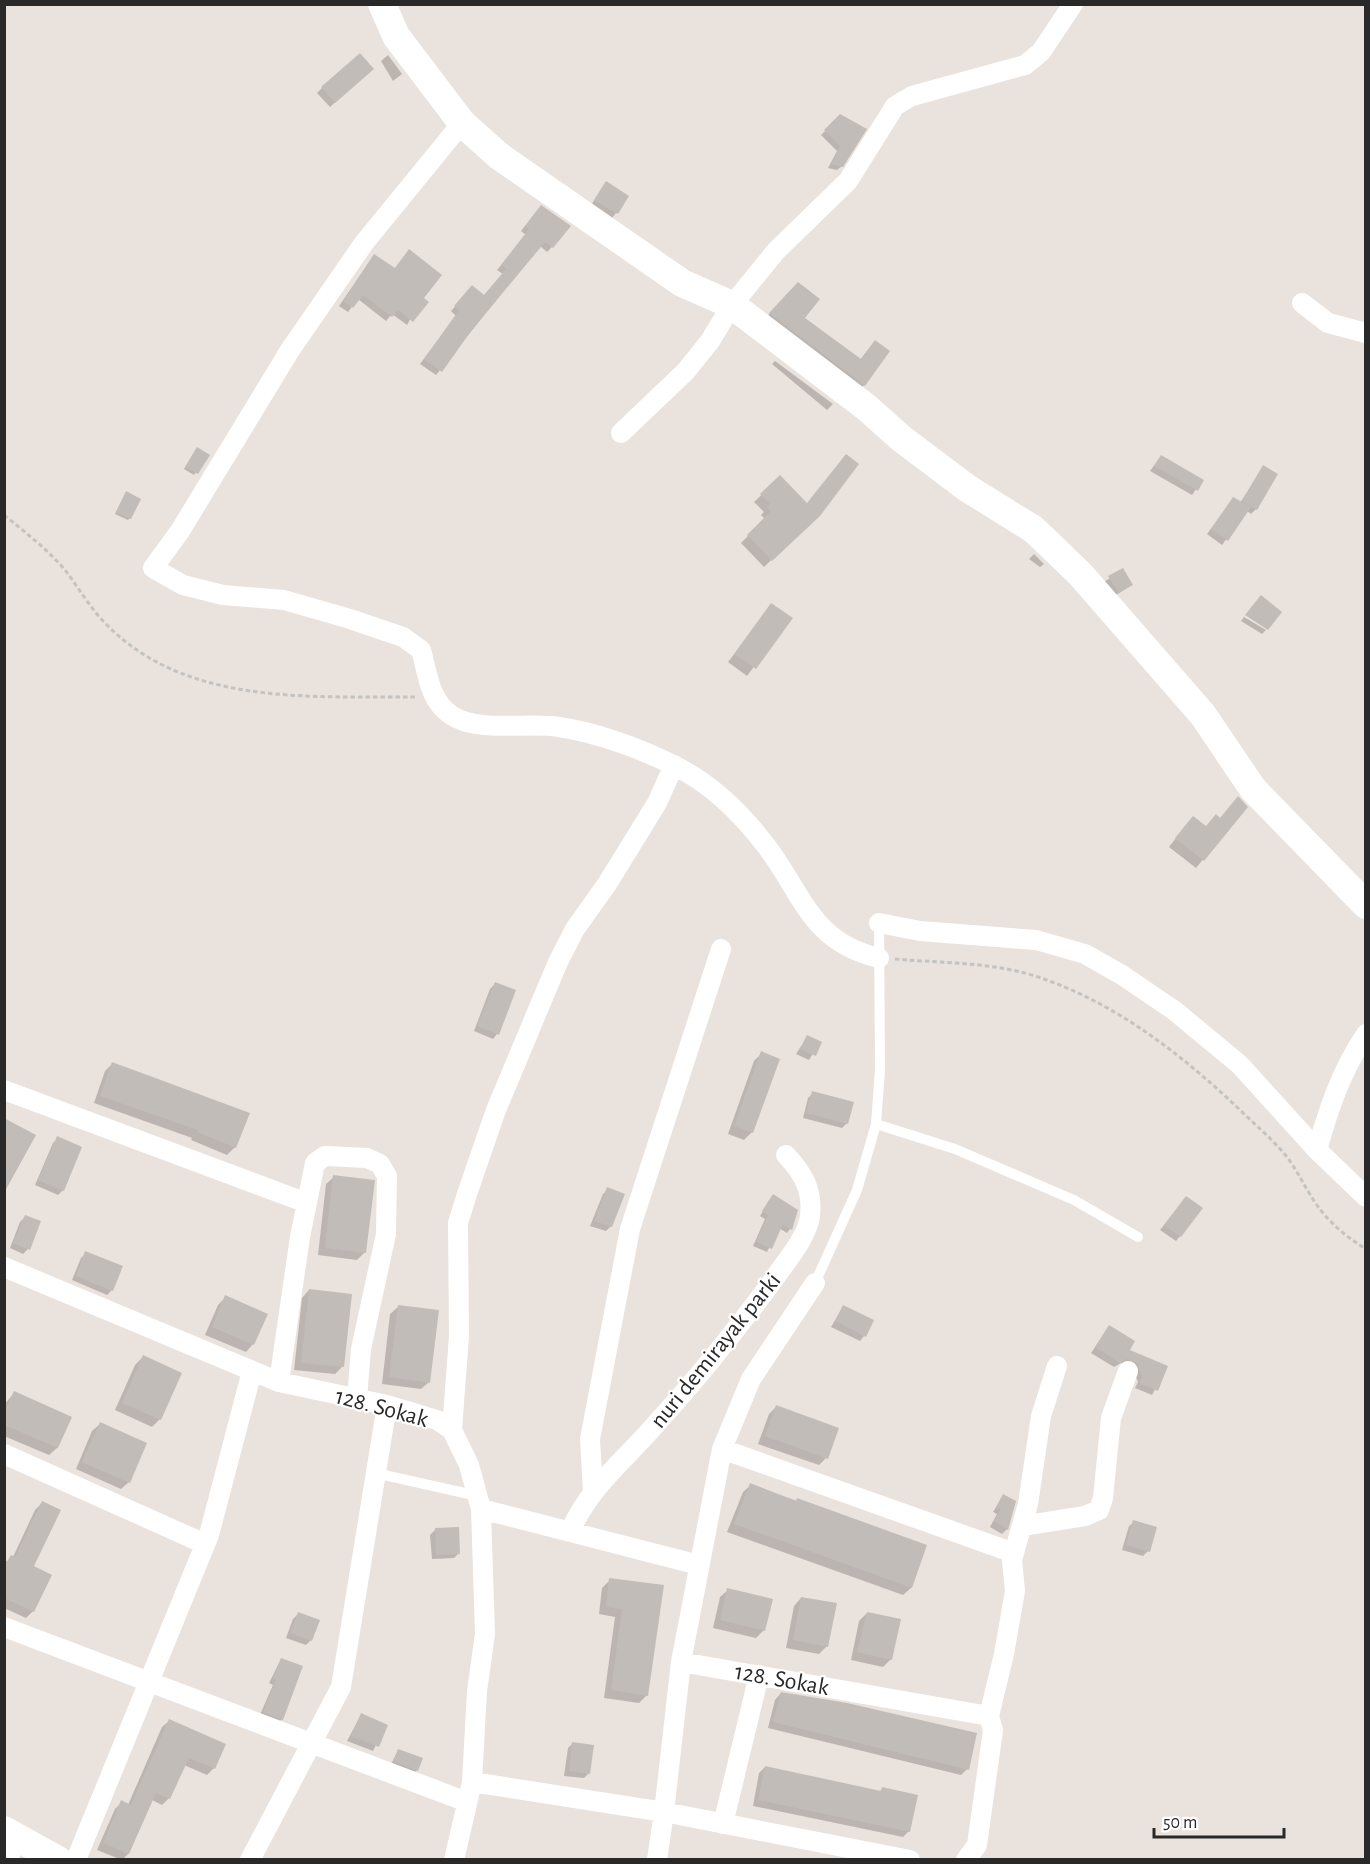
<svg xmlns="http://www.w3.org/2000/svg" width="1370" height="1864" font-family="'Alegreya Sans',sans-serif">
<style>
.shadow{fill:#0003}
.building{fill:#c2bcb9}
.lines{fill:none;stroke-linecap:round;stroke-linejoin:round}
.path{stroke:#c3c3c3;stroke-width:3;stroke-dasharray:4.5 3;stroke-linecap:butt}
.lane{stroke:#fff;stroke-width:10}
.street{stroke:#fff;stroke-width:20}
.secondary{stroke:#fff;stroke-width:28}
.labels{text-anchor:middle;stroke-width:4.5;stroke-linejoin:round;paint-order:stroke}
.street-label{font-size:24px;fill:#292929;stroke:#fff}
</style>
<rect width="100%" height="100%" fill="#eae2dc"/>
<path class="shadow" d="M388 55 402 74 393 81 381 61Z
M368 73 330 107 317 93 322 88Z
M841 116 842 166 837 170 828 168 837 151 821 135Z
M606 183 616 213 612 218 591 205Z
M536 212 552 247 547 252 540 246 436 375 420 364 456 316 451 311 468 292 483 297 503 274 497 270 526 235 521 231Z
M370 261 394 269 422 298 407 325 392 314 386 321 358 299 348 312 339 306Z
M790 291 802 319 860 360 875 341 864 385 857 392 763 321Z
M775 361 833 404 827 410 772 364Z
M196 451 208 455 194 475 184 469Z
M1161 456 1202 480 1192 495 1150 471Z
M1263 467 1256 509 1251 514 1247 511 1222 545 1207 534 1233 499 1240 503Z
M780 477 818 515 764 567 741 543 765 519 761 515 764 512 754 502Z
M126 493 130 518 128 520 115 514Z
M1034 554 1044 564 1040 567 1029 559Z
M1122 570 1131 585 1113 597 1104 582Z
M772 605 790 618 747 676 728 662Z
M1244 617 1266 630 1262 634 1241 621Z
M1246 807 1196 868 1169 847 1186 825 1205 828Z
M495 984 497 1034 493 1039 474 1031 490 989Z
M807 1037 820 1042 809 1060 796 1054Z
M762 1053 752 1132 744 1140 728 1134 754 1061Z
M112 1064 235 1147 227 1155 191 1140 192 1138 94 1103 105 1071Z
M813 1093 847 1123 842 1128 803 1118 808 1098Z
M58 1138 63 1190 58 1195 35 1185 53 1143Z
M334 1177 365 1252 357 1260 318 1255 326 1184Z
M608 1189 623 1195 610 1227 606 1231 590 1226 603 1194Z
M1186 1198 1180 1236 1176 1241 1160 1230Z
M769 1200 797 1211 790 1229 787 1233 779 1228 767 1252 753 1246 765 1219 760 1216Z
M25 1217 28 1249 23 1254 10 1248 20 1222Z
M86 1253 112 1290 107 1295 72 1280 81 1258Z
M309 1290 342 1367 335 1374 294 1370 302 1298Z
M226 1297 253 1344 246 1352 205 1335 218 1305Z
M398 1307 429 1382 421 1389 382 1384 390 1314Z
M843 1307 864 1336 860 1341 831 1327Z
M1109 1327 1128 1350 1167 1367 1152 1395 1135 1388 1138 1382 1132 1367 1121 1363 1114 1367 1091 1353Z
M143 1357 160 1419 152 1427 115 1410 135 1365Z
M14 1393 70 1418 57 1448 49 1455 4 1436V1405Z
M776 1407 826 1458 819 1465 758 1444 769 1414Z
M100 1424 129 1482 121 1489 76 1469 92 1431Z
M751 1485 925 1546 911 1588 903 1595 727 1532 743 1492Z
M1003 1496 1007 1529 1002 1534 990 1527 997 1514 993 1512Z
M42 1503 32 1567 50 1575 33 1611 26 1618 4 1608V1563L13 1557 35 1510Z
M1134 1522 1148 1551 1143 1556 1122 1550 1129 1526Z
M435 1530 459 1553 454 1558 432 1559 430 1535Z
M610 1580 662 1587 646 1696 639 1703 604 1698 615 1617 599 1614 602 1588Z
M728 1590 764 1630 756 1638 713 1628 720 1597Z
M801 1598 827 1646 819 1654 786 1648 794 1606Z
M867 1613 891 1659 883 1667 851 1660 859 1621Z
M298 1614 311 1640 306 1645 286 1638 293 1619Z
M281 1659 282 1719 277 1724 259 1717 273 1685 269 1683Z
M781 1693 967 1769 961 1775 768 1728 775 1700Z
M361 1715 386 1725 373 1751 347 1741Z
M169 1721 214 1768 207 1775 184 1765 169 1798 162 1805 152 1800 128 1854 122 1860 97 1850 115 1809 122 1802 128 1805 162 1727Z
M573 1743 589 1773 584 1778 564 1776 568 1748Z
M398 1751 417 1770 412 1775 390 1766Z
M765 1767 879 1792 882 1789 909 1831 903 1837 753 1806 759 1773Z"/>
<path class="building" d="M360 53 374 69 335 103 321 87Z
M840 114 867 129 843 167 831 164 840 146 824 130Z
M606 181 629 196 618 214 594 200Z
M541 205 571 226 553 248 545 242 471 331 442 372 424 359 459 310 454 306 472 285 484 295 506 269 501 265 529 229 525 226Z
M409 249 442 275 424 298 429 302 413 322 398 310 392 317 363 295 353 308 343 301 374 254 395 268Z
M798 282 820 299 805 318 861 359 875 340 890 351 865 386 769 313Z
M197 447 210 455 198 474 185 467Z
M846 454 859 464 820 516 772 561 747 535 771 511 767 507 770 504 760 494 780 475 807 503Z
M1161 455 1204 480 1198 491 1154 466Z
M1263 465 1278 474 1257 510 1242 501Z
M126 491 141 499 131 519 116 512Z
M1233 497 1251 507 1228 541 1211 529Z
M1123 568 1133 585 1119 593 1108 576Z
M1261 595 1282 612 1268 630 1245 615Z
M771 603 793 618 756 669 734 654Z
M1238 796 1248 807 1204 861 1175 838 1193 816 1206 826 1216 814 1220 818Z
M495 982 516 990 499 1035 477 1026Z
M807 1035 822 1042 816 1056 800 1049Z
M761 1051 780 1059 753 1133 734 1126Z
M112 1062 250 1113 236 1148 197 1132 198 1130 100 1096Z
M812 1091 854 1102 848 1124 806 1113Z
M4 1118 36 1135 4 1193Z
M57 1136 82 1147 64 1191 38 1180Z
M333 1175 375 1180 366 1253 325 1248Z
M607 1187 625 1194 612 1227 594 1221Z
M773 1194 798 1210 792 1230 783 1224 772 1249 756 1242 768 1215 762 1211Z
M1186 1196 1203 1208 1181 1237 1164 1225Z
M25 1215 41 1221 30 1250 13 1243Z
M85 1251 123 1266 113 1291 76 1276Z
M309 1289 352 1294 344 1367 301 1363Z
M225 1295 268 1314 254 1345 212 1327Z
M398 1305 439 1310 430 1383 389 1377Z
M843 1305 874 1320 866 1337 835 1321Z
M1109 1325 1135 1341 1130 1350 1168 1366 1158 1391 1139 1383 1142 1376 1137 1363 1126 1359 1120 1363 1095 1347Z
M143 1355 182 1373 161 1420 122 1403Z
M14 1391 72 1417 58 1448 4 1425V1413Z
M776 1405 839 1428 828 1459 765 1436Z
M100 1422 147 1443 130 1483 82 1462Z
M750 1483 796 1501 797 1498 927 1545 912 1588 734 1524Z
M1003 1494 1016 1501 1008 1530 994 1521 1001 1509 996 1507Z
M42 1501 61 1510 34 1566 52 1575 34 1612 4 1598V1567L11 1555 15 1557Z
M1133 1520 1157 1527 1150 1552 1126 1545Z
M459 1527 460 1554 436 1555 435 1528Z
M609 1578 664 1585 648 1696 611 1690 622 1609 606 1607Z
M727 1588 773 1599 765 1631 720 1620Z
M801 1597 837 1603 828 1647 793 1640Z
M298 1612 320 1620 312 1641 290 1633Z
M867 1612 901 1619 892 1660 857 1652Z
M281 1658 303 1666 283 1720 263 1712 276 1680 273 1678Z
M781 1692 847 1703 977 1733 969 1770 773 1722Z
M361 1713 388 1725 379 1747 351 1736Z
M169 1719 226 1744 215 1769 189 1758 170 1799 156 1793 129 1854 103 1843 121 1800 131 1805Z
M572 1742 594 1745 590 1774 569 1771Z
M398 1749 423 1758 418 1771 393 1761Z
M765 1766 881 1791 882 1787 918 1795 910 1832 758 1800Z"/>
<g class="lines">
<path class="path" d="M4 515C26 533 47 549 65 570 78 587 89 606 103 621 184 707 309 696 416 697
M895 959C940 963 991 962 1035 976 1113 1001 1180 1053 1239 1109 1253 1123 1268 1135 1281 1150 1294 1164 1301 1180 1311 1196 1324 1218 1343 1235 1366 1249"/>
<path class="lane" d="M876 1124 955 1149 1074 1200 1138 1237
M815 1283 857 1190 876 1124 880 1070 879 923
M375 1473 478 1496"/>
<path class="street" d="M462 123 364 243 290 350 180 531 153 568 183 585 223 595 284 600 350 619 403 637 421 650C428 674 429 700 451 715 477 733 527 722 559 727 595 732 642 749 675 766 712 784 742 814 767 847 804 896 811 942 879 958
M1302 303 1328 323 1366 333
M621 433 686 371 710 341 732 305 776 251 848 181 895 106 912 96 1025 65 1041 52 1073 4
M879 923 920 931 1036 940 1085 954 1122 975 1175 1011 1240 1065 1317 1150 1366 1197
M4 1090 307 1203
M1317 1150C1329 1108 1341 1071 1366 1034
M4 1267 279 1382 387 1405 437 1420 452 1430 469 1465 481 1509 485 1634 477 1691 472 1782 454 1860
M279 1382 300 1237 315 1163 325 1156 367 1158 380 1164 387 1176 386 1234 361 1349 357 1399
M452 1430 459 1336 458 1223 467 1194 496 1110 558 962 575 929 607 884 657 803 674 765
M722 1449 751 1379 815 1283
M4 1454 205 1544
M593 1491 590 1439 630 1229 721 949
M481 1509 699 1565
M1022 1526 1085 1516 1099 1510 1103 1498 1111 1418 1128 1371
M570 1532C588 1488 625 1460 655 1425 697 1379 737 1329 774 1279 786 1261 807 1238 810 1216 813 1190 803 1173 786 1155
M4 1627 467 1802
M681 1662 989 1716
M472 1782 664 1812 657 1860
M723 1824 759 1675
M7 1860 18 1837
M76 1860 209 1535 252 1371
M250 1860 341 1687 387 1405
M910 1860 664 1812 681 1662 722 1449 1014 1553
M966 1860 977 1845 993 1730 989 1716 1004 1654 1015 1591 1012 1560 1028 1504 1041 1416 1057 1366"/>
<path class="secondary" d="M382 4 396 36 462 123 499 156 682 283 732 305 866 407 902 439 967 488 1033 529 1048 543 1081 575 1203 715 1253 789 1366 905
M4 1830 58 1860"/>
</g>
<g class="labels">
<g class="street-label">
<text transform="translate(715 1350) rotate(-51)" y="8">nuri demirayak parki</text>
<text transform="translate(382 1407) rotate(15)" y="8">128. Sokak</text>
<text transform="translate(782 1679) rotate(10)" y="8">128. Sokak</text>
</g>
</g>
<rect width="1370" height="1864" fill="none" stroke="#292929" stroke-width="12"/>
<path d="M1154 1828v9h130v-9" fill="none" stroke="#292929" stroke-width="3"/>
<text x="1163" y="1828" font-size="18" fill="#292929" stroke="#ffffff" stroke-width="4.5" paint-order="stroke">50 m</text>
</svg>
